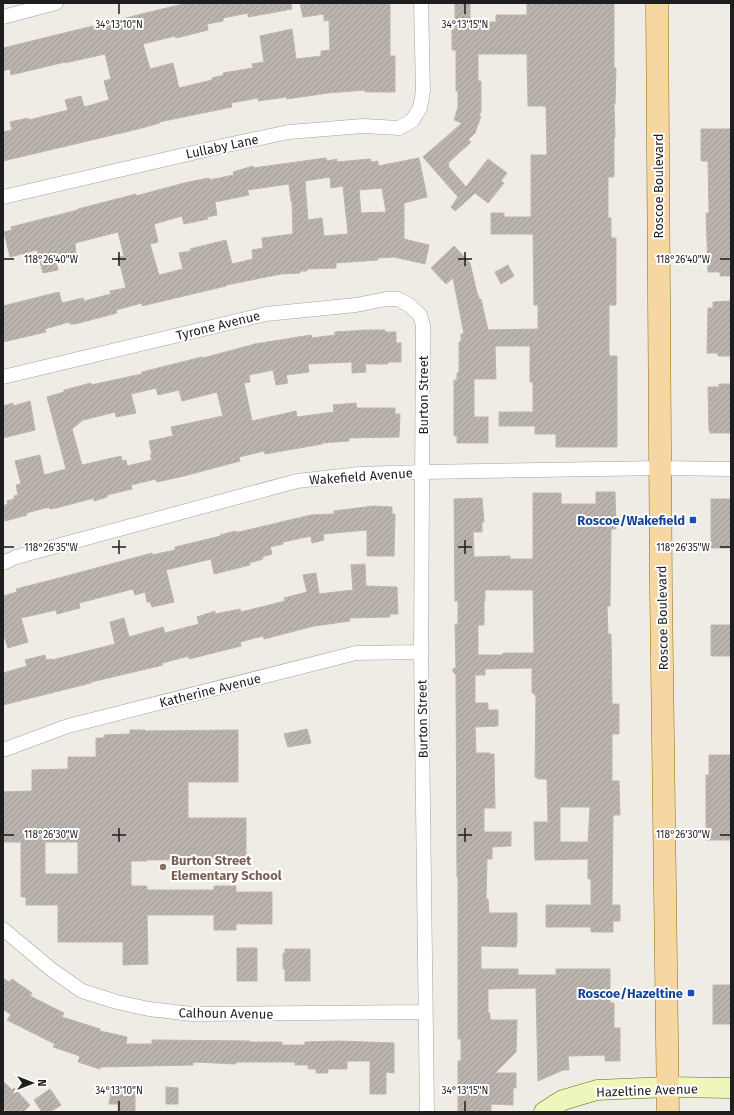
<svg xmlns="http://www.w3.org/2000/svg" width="734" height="1115" font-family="'Fira Sans',sans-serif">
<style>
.building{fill:url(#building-hatch);stroke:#bfb4a8;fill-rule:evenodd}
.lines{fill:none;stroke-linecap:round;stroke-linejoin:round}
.street-casing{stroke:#a2a2a2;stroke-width:15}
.secondary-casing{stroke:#5e6f0b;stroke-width:21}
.primary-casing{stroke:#8f6b09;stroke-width:23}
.street{stroke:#fff;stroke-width:14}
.secondary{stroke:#eff6bb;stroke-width:20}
.primary{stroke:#f6d7a2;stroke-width:22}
.ticks{fill:none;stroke:#1e1e1e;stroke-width:1.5}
.transit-dot{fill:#1a4fb4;stroke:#fff;stroke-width:1.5}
.education-dot{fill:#8d6e63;stroke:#fff;stroke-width:1.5}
.labels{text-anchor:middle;stroke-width:4;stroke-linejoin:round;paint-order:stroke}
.street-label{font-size:13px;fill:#1e1e1e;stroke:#fff}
.transit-label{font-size:13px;font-weight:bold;fill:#164399;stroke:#fff;text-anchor:end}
.education-label{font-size:13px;font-weight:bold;fill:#785e54;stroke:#fff;text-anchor:start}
.ticks-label{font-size:10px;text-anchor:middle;fill:#1e1e1e;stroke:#fff;stroke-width:4;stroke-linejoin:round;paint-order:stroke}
</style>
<defs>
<pattern id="building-hatch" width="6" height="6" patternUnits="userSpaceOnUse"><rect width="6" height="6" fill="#bbb4ae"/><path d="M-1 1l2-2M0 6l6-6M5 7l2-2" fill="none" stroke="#a09a95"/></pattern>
</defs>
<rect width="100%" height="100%" fill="#eeece5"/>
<path class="building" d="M187 3H291L292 9 248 17V13L223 18V21L207 24 208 30 176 38 175 36 143 44 150 69 173 63 179 88 212 80V78L224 75 223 73 253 68 252 64 264 62 260 36 292 29 296 59 321 56V51L330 50 329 20 324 21V14L303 17 300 3H390V56H395V92H365V90L328 93 287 99V97L258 101V98L231 103 232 107 159 122 160 123 138 129 3 161V132L12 130 10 122 28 118 29 120 68 110 65 100 81 96 84 107 109 100 104 81 111 79 105 54 65 63V62L11 75 10 69 3 71V48Z
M455 3H470V22H496V15H527V3H614V68H616L615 104H614L615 137H614V177H608V218H611V238H616V305H609V356H617V447H556V434H535V426H499V412H533V382H530V346H495L496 379H474V417H488V443H457V436H454V380H457V373H459V342H461V334H464L453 278 446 284 431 268 454 246 470 263 477 293 480 300 481 299 488 330 538 329V305H534L533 234H491V213H504V217H531V155H547L546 106H528L527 54H478V81H481V111L479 116H481L475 133 468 140 471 142 448 163 449 165 448 166 466 187 488 159 507 173 501 181 504 183 488 203 475 193 455 211 451 207 458 197 423 157 462 123 454 120 458 107V91H456V50H452V30L455 29Z
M701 129H731V276H720V272H708L706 213H709L708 161H701Z
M326 158 327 161 337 159V162L370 159 371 162 378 161V166L419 158 427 197 404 203V239L429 245 425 264 394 257 377 258 378 260 336 263V268L307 269V271H300V273L281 274 226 285V286L142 306V303L116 310 117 313 75 324H70L69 322 45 329 46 332 3 342V306L59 292 62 303 83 298 84 301 111 294 110 291 126 288 118 257 124 256 118 232 75 243 76 256 56 261 58 270 43 273 37 250 10 257 4 232 12 230 11 227 78 210V209L136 194V196L184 183 209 178V180L234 175 233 172 253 166V168ZM330 177 331 188 343 186 348 234 324 236 322 218 308 220 305 181ZM289 184 291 201H292L293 234 262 238 263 248 252 250 253 259 232 264 226 240 190 249 191 251 179 253 183 269 159 275 150 244 158 242 154 224 182 216 184 224 208 219 207 217 217 215 215 202 249 195 247 190ZM382 188 386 212 361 213 359 190Z
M508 265 514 276 501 284 495 272Z
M731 301V356H718V353H707L708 308H713V302Z
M367 330H385V332H396V343H401V362H388V364H365L366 372 352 373V362L308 364 309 372 286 375 288 383 276 385 273 370 249 375 250 382 244 383 252 421 296 411 297 417 334 412 333 405 356 403 357 408H395V414H400L399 437 349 438V441L322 443V444L265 454 264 451 239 457 240 461 184 476 157 482 156 479 131 485 132 489 107 495V497L94 501V498L56 508 50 509 49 507 26 513 27 515 5 521 3 506 8 504 7 501 14 499V496L18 495 16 485 21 484 15 461 40 455 44 475 66 469 47 397 64 392V390L91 383V385L142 374V372L202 357 203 358 255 344 311 335 312 338 335 335V332ZM156 388 158 395 179 390 182 401 217 392 223 416 171 427 173 436 149 441 152 455H150L152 460 127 466 126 460 122 461 121 456 82 465 72 429 83 420 115 412 116 417 136 413 131 394Z
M719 384H731V433H710V431H709L708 387H719Z
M30 401 35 430 3 438V406L13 403V406Z
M596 492H615L616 529H611L610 606H607L608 634H611L612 704H619V734H612V781H619L620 815H613L612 905H620V921H613V932H591V927H546V905H591V879H588V859L535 860 534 822H548L547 779H537V777H535L536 695H534V693H532V668L485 669V675H475V703H488V710H498V726L475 727 476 753H490V754H494L495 808H484V832H511V846L492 847V859H487L486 899H488L489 913H517V942L516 947 481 946V969H518V975H556V969H610V1003H614V1028H620V1061H605V1055L568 1056 569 1070H563L538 1081 536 988 488 989V1013H490V1020H517L516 1052 495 1073H516V1088H513V1105L491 1104V1112H458V1061H461V1039H458V877H457L456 675 452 670 456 667 455 624H458V601H455L454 499 482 498 484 522H482V532H473L474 557 510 556V559H533V493H561V504H596ZM485 590H533L534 653H503V655H478V625H484V601H485ZM560 807H590L588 842H560Z
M711 499H731V548H711Z
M373 506 392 507V514H395L394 556H367V530L323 534 324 540 312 543 311 536 283 542V544L270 547 272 554 262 557 263 559 249 563 250 565 214 574 211 559 166 570 174 602 152 607 150 602H147L145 592 135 595 133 589 79 603 80 608 57 614 56 610 21 618 28 642 8 648 3 633V596L17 592 16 589 59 578 152 553V555L175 550V547L221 536 220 535 235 531V532H239L311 515 334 514V511Z
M365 564 366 586 397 587 398 614H390V617L349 618 350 621 314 626 264 639 263 636 240 642 241 646 189 659V656L162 663 163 665 91 682V683L3 705V673L27 666 25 660 45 655 46 660 52 659V660L115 644 110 622 124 618 129 637 163 627 165 633 199 624 197 617 215 611V614L240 609 241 612 285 601 284 598 307 592 303 575 316 573 319 594 353 590 351 565Z
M711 625H731V656H711Z
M307 729 311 743 288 747 284 734Z
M130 730H145V731L238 730V782H188V818H246V859L147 860V861H131V886H147V890H214V886H236V892H272V924H236V930H214V915H147L148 964 123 965V942H58V905H26V897H21V842H3V792L32 791V770L68 769V757H96V738H104V735L130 734ZM45 842H78V874H45Z
M709 755H731V840H706V775H709Z
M237 948H257V981H237Z
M285 949H310V981H285V969H283V953H285Z
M3 978 9 982 12 979 32 993 30 996 64 1013 62 1017 100 1029V1031L127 1037 126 1044H152V1040L250 1041V1042H282V1045H305V1042L339 1041 394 1043V1073L386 1072V1094H370V1061H347V1069H328V1073H316V1069H308V1065H295V1062H236V1064L193 1062V1065L100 1067V1069L78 1062 80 1056 53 1047 55 1044 7 1020 11 1015 3 1009Z
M713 985H731V1024H713Z
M3 1081 12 1090 14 1088 30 1105 23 1112H7L3 1107Z
M112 1086 135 1087V1112H118V1104H109Z
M166 1087 178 1088V1104H166Z
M50 1089 61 1105 50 1112H42L34 1100Z"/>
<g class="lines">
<defs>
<path id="street" d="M3 17 56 3
M3 197 227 145 289 132 363 126 399 128 412 121 420 108 423 91 421 3
M3 377 266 314 356 305 386 299H398L409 305 420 315 423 326 421 652 427 1112
M3 563 16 557 297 481 360 474 423 472 660 468 731 469
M3 750 68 726 356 653 421 652
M3 929 52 970 82 991 117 1002 149 1009 192 1014 425 1012"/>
<path id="secondary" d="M544 1112 563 1100 597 1090 668 1087 731 1088"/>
<path id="primary" d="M657 3 661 590 668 1112"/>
</defs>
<use href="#street" class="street-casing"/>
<use href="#secondary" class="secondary-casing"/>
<use href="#primary" class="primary-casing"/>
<use href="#street" class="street"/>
<use href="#secondary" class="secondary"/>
<use href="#primary" class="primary"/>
</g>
<path class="ticks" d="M119 4V14M465 4V14M119 252V266M465 252V266M4 259H14M112 259H126M458 259H472M720 259H730M119 540V554M465 540V554M4 547H14M112 547H126M458 547H472M720 547H730M119 828V842M465 828V842M4 835H14M112 835H126M458 835H472M720 835H730M119 1101V1111M465 1101V1111"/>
<g class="transit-dot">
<rect x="689" y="516" width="8" height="8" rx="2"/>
<rect x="687" y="989" width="8" height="8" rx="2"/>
</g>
<circle class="education-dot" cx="163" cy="867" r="4"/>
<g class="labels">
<g class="street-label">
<text transform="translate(222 146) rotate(-12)" y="5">Lullaby Lane</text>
<text transform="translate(658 186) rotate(-90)" y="5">Roscoe Boulevard</text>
<text transform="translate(218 325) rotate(-14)" y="5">Tyrone Avenue</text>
<text transform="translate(423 395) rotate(-90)" y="5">Burton Street</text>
<text transform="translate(361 476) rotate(-4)" y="5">Wakefield Avenue</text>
<text transform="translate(662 618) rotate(-91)" y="5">Roscoe Boulevard</text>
<text transform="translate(210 690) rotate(-14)" y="5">Katherine Avenue</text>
<text transform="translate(422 719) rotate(-91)" y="5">Burton Street</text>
<text transform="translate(226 1013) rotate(1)" y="5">Calhoun Avenue</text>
<text transform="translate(647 1090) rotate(-2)" y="5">Hazeltine Avenue</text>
</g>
<g class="transit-label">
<text x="685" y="525">Roscoe/Wakefield</text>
<text x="683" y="998">Roscoe/Hazeltine</text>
</g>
<g class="education-label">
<text x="171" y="865">Burton Street<tspan x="171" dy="15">Elementary School</tspan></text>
</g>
</g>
<g class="ticks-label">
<text x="119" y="28">34°13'10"N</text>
<text x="465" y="28">34°13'15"N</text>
<text x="51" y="263">118°26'40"W</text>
<text x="683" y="263">118°26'40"W</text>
<text x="683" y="551">118°26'35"W</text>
<text x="51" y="551">118°26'35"W</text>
<text x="683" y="838">118°26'30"W</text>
<text x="51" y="838">118°26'30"W</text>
<text x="119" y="1094">34°13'10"N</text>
<text x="465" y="1094">34°13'15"N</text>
</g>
<rect width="734" height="1115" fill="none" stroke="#1e1e1e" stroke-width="8"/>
<g transform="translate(32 1083) rotate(90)" stroke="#ffffff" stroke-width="3" paint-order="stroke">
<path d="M0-3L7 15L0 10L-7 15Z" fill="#1e1e1e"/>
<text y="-6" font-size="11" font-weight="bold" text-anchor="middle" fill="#1e1e1e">N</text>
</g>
</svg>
